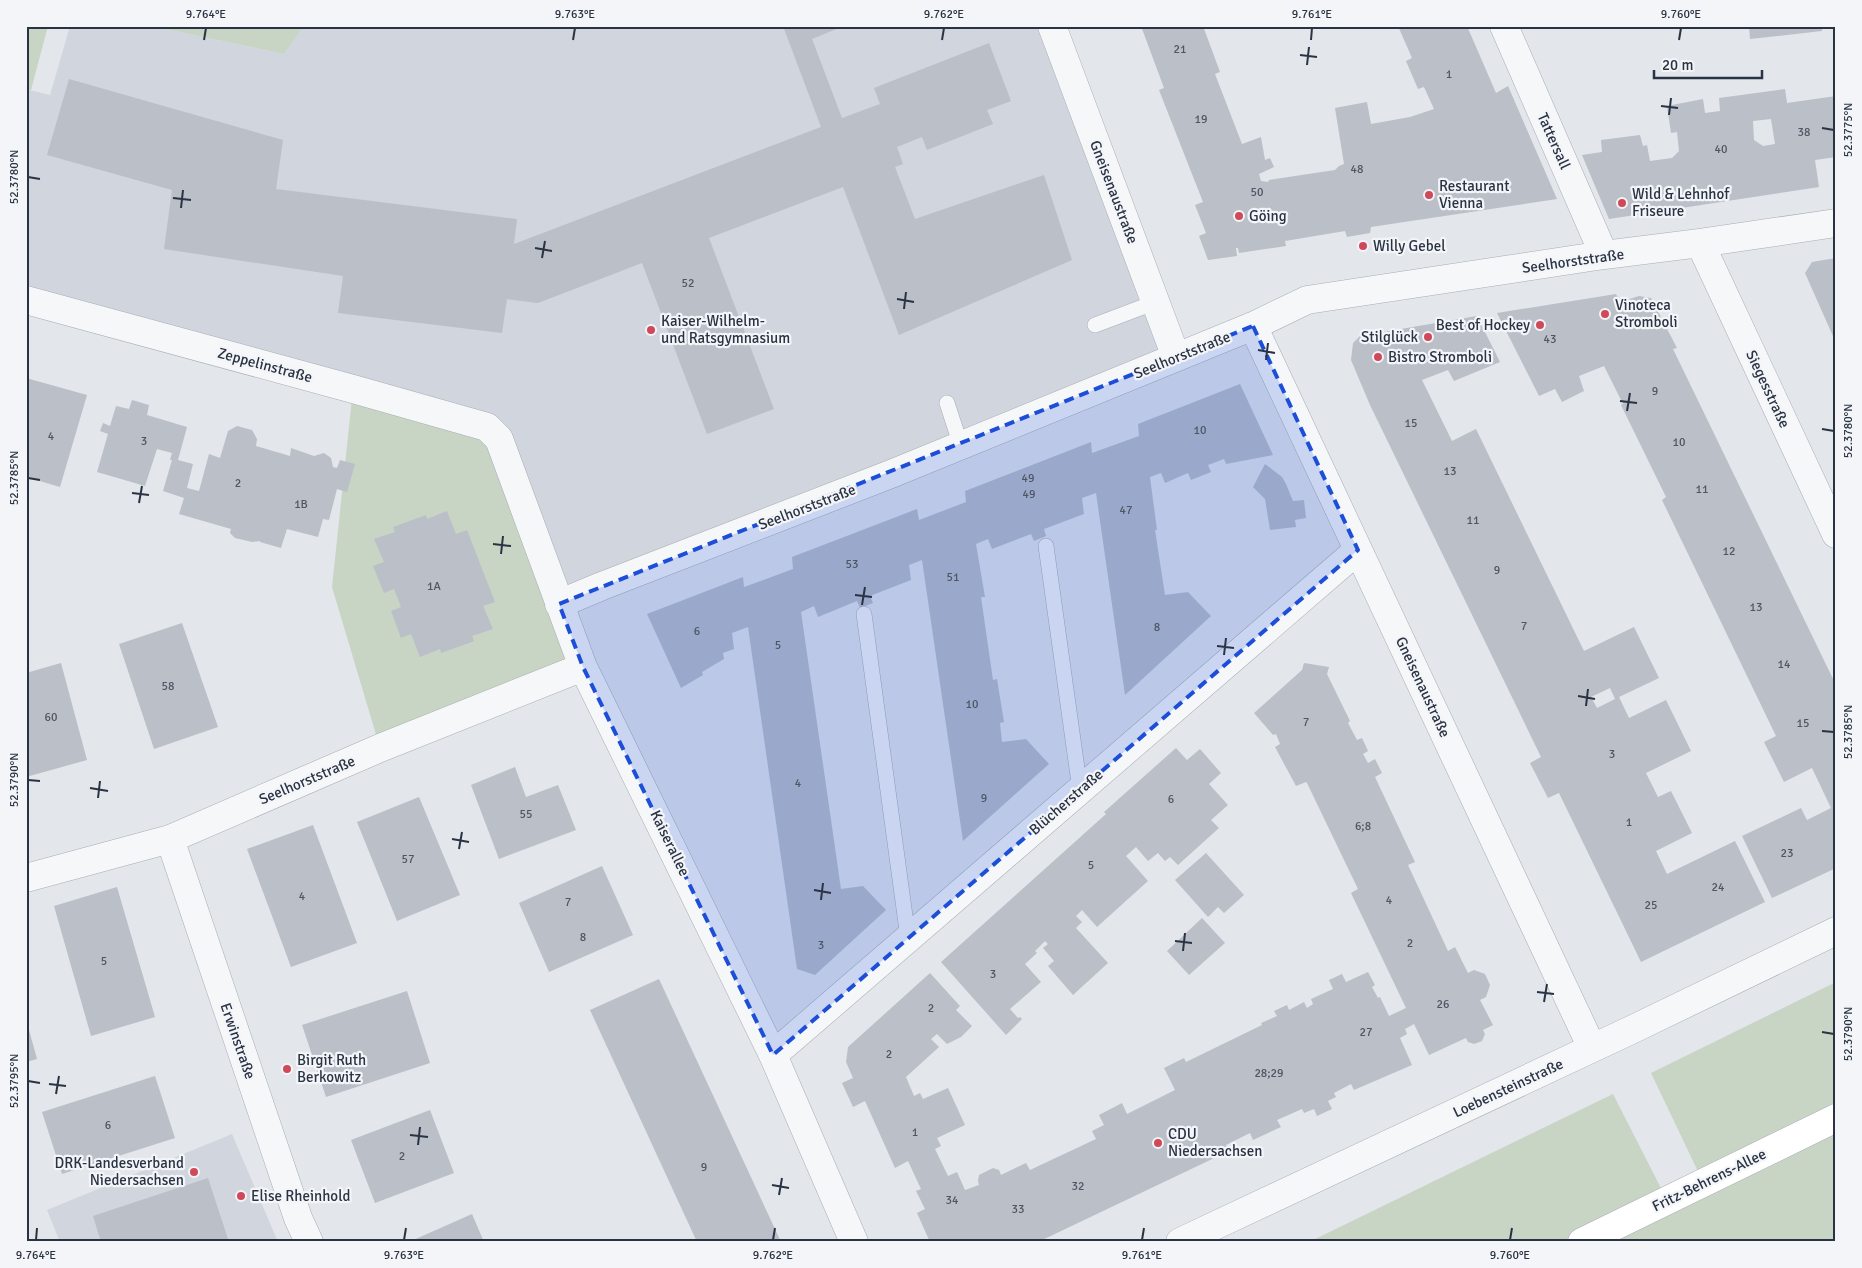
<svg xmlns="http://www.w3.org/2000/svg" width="1862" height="1268" font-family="Signika,sans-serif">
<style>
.built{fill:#d1d5dd}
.green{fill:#c8d5c4}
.building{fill:#babfc8;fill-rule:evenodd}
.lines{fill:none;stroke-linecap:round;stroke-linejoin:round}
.lane-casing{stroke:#a8adb5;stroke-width:16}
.street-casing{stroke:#a8adb5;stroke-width:29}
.secondary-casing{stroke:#a8adb5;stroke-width:29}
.lane{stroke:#f6f7f9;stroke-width:15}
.street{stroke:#f6f7f9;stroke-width:28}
.secondary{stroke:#fff;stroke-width:28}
.marked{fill:#1d4ed8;fill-opacity:0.2;stroke:#1d4ed8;stroke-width:4;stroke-dasharray:10 6;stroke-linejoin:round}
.ticks{fill:none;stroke:#2a3343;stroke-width:2}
.poi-dot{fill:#cf4958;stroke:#f3f5f8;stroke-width:2}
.labels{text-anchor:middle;stroke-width:4.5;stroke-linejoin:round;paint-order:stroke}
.number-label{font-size:12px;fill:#4e5664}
.street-label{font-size:15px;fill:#2a3343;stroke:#f3f5f8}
.poi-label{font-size:15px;fill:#2a3343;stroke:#f3f5f8;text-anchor:start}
.neatline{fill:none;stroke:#2a3343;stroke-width:2}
.ticks-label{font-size:12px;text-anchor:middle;fill:#2a3343}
</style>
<rect width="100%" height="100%" fill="#e3e6eb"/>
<path class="built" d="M70 26H151L284 54 304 26H1052L1176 357 559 604 499 439 26 300V89L50 95Z
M232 1134 278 1242H60L47 1210Z"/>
<path class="green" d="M26 26H48L31 90 26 89Z
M151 26H304L284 54Z
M353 389 487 427 583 667 380 748 332 587Z
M1836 982V1242H1309L1613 1094 1667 1200 1703 1182 1651 1073Z"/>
<path class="building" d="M783 26H844L812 39 842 118 880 104 874 88 989 43 1011 101 987 110 993 124 927 150 922 137 897 147 903 164 895 167 915 219 1044 175 1072 260 899 335 843 187 709 238 774 409 707 434 642 263 538 303 507 299 502 333 338 313 343 276 164 249 172 190 47 155 69 79 283 140 276 189 517 219 514 244 821 127Z
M1141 26H1203L1220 72 1215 74 1242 144 1261 137 1265 160 1270 158 1274 167 1259 174 1261 181 1268 182 1269 180 1335 170 1339 166 1344 164 1335 108 1367 102 1371 124 1410 117 1434 109 1424 87 1418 89 1406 61 1412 58 1398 26H1467L1496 93 1508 86 1557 199 1371 227 1370 233 1347 237 1345 231 1285 241 1286 246 1239 253 1238 248H1236L1237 256 1208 260 1199 236 1206 233 1195 205 1203 202 1159 90 1164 88Z
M1749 26H1822V31L1750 39Z
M1785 89 1787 103 1836 96V157L1815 160 1819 187 1609 219 1582 155 1602 152 1601 140 1640 135 1643 146 1647 145 1650 161 1672 158 1679 151 1677 132 1671 133 1667 106 1703 99 1705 113 1720 111 1719 98ZM1771 119 1775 144 1763 146 1754 140 1753 121Z
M1836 258V343L1805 273 1812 262Z
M1616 294 1620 302 1639 296 1651 298 1677 348 1673 349 1836 685V868L1772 898 1742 836 1801 808 1807 820 1831 808 1812 768 1784 782 1764 742 1776 736 1662 500 1666 497 1621 405 1623 404 1604 366 1579 376 1584 391 1562 402 1555 389 1539 396 1497 313Z
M1477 316 1500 362 1454 381 1448 370 1422 380 1452 441 1476 429 1584 651 1634 627 1659 678 1619 697 1629 718 1666 700 1691 751 1646 773 1658 797 1671 791 1692 833 1656 851 1667 874 1735 841 1765 902 1641 962 1559 793 1548 798 1530 763 1541 757 1370 405 1351 360 1353 343 1360 336ZM1610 688 1615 699 1597 708 1591 697Z
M26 378 87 395 60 487 26 477Z
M1240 384 1273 455 1226 464 1224 459 1208 465 1211 472 1191 480 1188 473 1165 483 1161 473 1150 477 1157 530H1155L1165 595 1188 592 1211 616 1125 695 1096 493 1082 498 1084 514 1044 529 1046 536 1034 541 1031 534 992 549 988 539 976 544 985 597H981L993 680 997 679 1004 722 1000 723 1002 742 1026 739 1049 764 963 841 922 560 909 565 911 580 870 596 873 603 860 608 857 601 818 617 814 606 801 612 841 889 863 886 886 910 815 975 797 969 748 627 732 633 734 649 723 653 724 659 702 672 703 675 681 688 647 614 743 577 744 587 793 569 792 557 917 509 919 520 966 502 965 491 1091 442 1092 453 1139 436 1138 424Z
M132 400 149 405 147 415 187 427 178 460 193 464 187 488 199 491 209 454 220 458 228 431 237 426 252 430 257 439 256 446 290 456 291 448 314 456 324 453 331 458 333 467 337 468 340 460 355 464 347 492 337 489 329 520 323 519 318 537 287 529 281 548 260 542V541L252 542 235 538 230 533 231 529 179 514 184 498 163 491 172 460H170L172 453 157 449 145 486 97 472 108 434 100 431 103 423 110 426 116 406 129 409Z
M1265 464 1282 477 1286 484 1293 501 1304 500 1306 518 1295 520 1296 527 1270 530 1265 499 1253 487Z
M447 511 456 534 467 530 495 602 483 606 493 629 472 636 474 641 469 643 441 653 440 649 420 657 411 634 401 638 391 611 401 607 394 589 384 593 373 566 384 562 374 539 395 532 393 527 426 515 427 519Z
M182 623 218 727 154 749 119 644Z
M61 663 87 760 26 777V673Z
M1304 663 1329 667 1327 674 1350 721 1348 723 1357 740 1362 738 1368 751 1363 754 1368 763 1375 759 1382 773 1375 777 1415 862 1408 865 1448 951 1455 947 1468 973 1474 970 1485 974 1490 985 1486 997 1480 1000 1493 1025 1483 1030 1485 1034 1482 1041 1474 1044 1468 1042 1466 1038 1429 1055 1414 1024 1405 1029 1407 1034 1400 1038 1412 1065 1354 1090 1351 1084 1334 1093 1336 1097 1328 1101 1332 1109 1317 1116 1314 1109 1304 1113 1302 1109 1277 1120 1281 1127 1253 1140 1250 1133 1226 1145 1229 1151 1038 1242H930L917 1213 925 1209 916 1191 921 1189 908 1161 895 1168 865 1101 853 1107 842 1083 853 1078 846 1062 848 1047 930 973 960 1006 956 1010 972 1026 961 1037 947 1044 937 1034 931 1039 939 1047 906 1077 914 1096 920 1093 923 1099 948 1088 965 1125 937 1138 941 1146 935 1149 948 1176 957 1172 965 1190 979 1185 978 1181 979 1175 993 1168 999 1170 1001 1175 1026 1163 1030 1170 1096 1139 1092 1131 1104 1125 1099 1115 1122 1103 1127 1114 1175 1090 1164 1068 1184 1058 1186 1062 1262 1025 1261 1023 1277 1016 1274 1011 1287 1005 1289 1010 1304 1002 1307 1008 1313 1004 1311 999 1333 989 1329 980 1342 974 1346 982 1368 972 1375 985 1372 987 1378 998 1380 997 1389 1016 1406 1008 1351 893 1358 889 1307 783 1306 782 1296 786 1275 747 1280 744 1276 734 1273 735 1254 713 1302 670Z
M1176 748 1187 760 1200 749 1221 773 1209 784 1228 805 1211 820 1219 828 1178 865 1170 857 1165 861 1158 853 1148 861 1136 847 1126 856 1148 881 1097 927 1082 910 1076 916 1082 922 1076 928 1108 963 1073 995 1048 966 1054 961 1043 948 1048 944 1045 941 1035 951 1037 953 1025 964 1041 982 1010 1009 1018 1018 1020 1017 1022 1019 1006 1035 941 962 1106 814 1104 812Z
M515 767 526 797 558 785 576 830 499 859 471 785Z
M419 797 460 895 397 921 357 822Z
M313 825 357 943 291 967 247 849Z
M1206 853 1244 895 1224 913 1218 907 1208 917 1175 880Z
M602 866 633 935 549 972 519 903Z
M117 887 155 1017 91 1036 54 906Z
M1202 918 1225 943 1189 975 1167 951Z
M659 979 711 1091 781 1242H697L590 1010Z
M407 991 430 1063 326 1097 302 1025Z
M26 1019 37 1059 26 1062Z
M155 1076 175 1138 62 1174 42 1112Z
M430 1110 454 1173 375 1203 351 1140Z
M208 1178 229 1242H101L93 1216Z
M472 1214 484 1242H409Z"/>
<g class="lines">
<defs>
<path id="lane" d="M1095 325 1156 302
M947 403 961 446
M1046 546 1080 790
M864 614 908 938"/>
<path id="street" d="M1052 26 1176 357
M1504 26 1604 255
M1700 243 1836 534
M26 300 353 389 487 427 499 439 583 667 773 1055 854 1242
M1253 326 1592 1048
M559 604 602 586 891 474 1253 326 1307 300 1604 255 1700 243 1836 223
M170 839 298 1218 309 1242
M26 878 170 839 380 748 583 667
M773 1055 1358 550
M1180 1242 1629 1031 1836 931"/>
<path id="secondary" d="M1582 1242 1836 1118"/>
</defs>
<use href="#lane" class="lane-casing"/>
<use href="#street" class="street-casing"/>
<use href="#secondary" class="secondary-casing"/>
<use href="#lane" class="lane"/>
<use href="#street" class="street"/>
<use href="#secondary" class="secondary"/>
</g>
<path class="marked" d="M1253 326 1358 550 773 1055 583 667 559 604Z"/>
<path class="ticks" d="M204 40 206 28M573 40 575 28M942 40 944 28M1311 40 1312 28M1679 40 1681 28M1300 55 1317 57M1307 65 1309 47M1661 106 1678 108M1669 115 1671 98M1822 128 1834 130M28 177 40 179M173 198 191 200M181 208 183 190M535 248 552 251M542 258 545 241M897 299 914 302M904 309 906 292M1258 350 1275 353M1266 360 1268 343M1620 401 1637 403M1627 411 1630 393M1822 429 1834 431M28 478 40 480M132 493 149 495M139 503 142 486M493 544 511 546M501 554 503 536M855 595 872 597M862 605 865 587M1217 646 1234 648M1224 655 1226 638M1578 696 1595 699M1586 706 1588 689M1822 731 1834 732M28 780 40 781M90 788 108 791M98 798 100 781M452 839 469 842M459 849 462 832M814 890 831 893M821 900 823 883M1175 941 1192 943M1183 951 1185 933M1537 992 1554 994M1544 1002 1547 984M1822 1032 1834 1034M28 1081 40 1083M49 1084 66 1086M56 1094 59 1076M410 1135 428 1137M418 1145 420 1127M772 1185 789 1188M779 1195 782 1178M36 1240 37 1228M404 1240 406 1228M773 1240 775 1228M1142 1240 1144 1228M1510 1240 1512 1228"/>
<g class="poi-dot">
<circle cx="1429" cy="195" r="5"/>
<circle cx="1622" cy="203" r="5"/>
<circle cx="1239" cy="216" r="5"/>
<circle cx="1363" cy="246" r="5"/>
<circle cx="1605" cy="314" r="5"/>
<circle cx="1540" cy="325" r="5"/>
<circle cx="651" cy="330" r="5"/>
<circle cx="1428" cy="337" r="5"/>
<circle cx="1378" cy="357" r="5"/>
<circle cx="287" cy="1069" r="5"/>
<circle cx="1158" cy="1143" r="5"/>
<circle cx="194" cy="1172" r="5"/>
<circle cx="241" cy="1196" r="5"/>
</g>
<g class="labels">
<g class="number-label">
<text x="1180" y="53">21</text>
<text x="1449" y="78">1</text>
<text x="1201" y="123">19</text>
<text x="1804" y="136">38</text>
<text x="1721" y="153">40</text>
<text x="1357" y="173">48</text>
<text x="1257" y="196">50</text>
<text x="688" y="287">52</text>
<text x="1550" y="343">43</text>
<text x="1655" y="395">9</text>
<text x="1411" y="427">15</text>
<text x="1200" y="434">10</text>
<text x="51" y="440">4</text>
<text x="144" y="445">3</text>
<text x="1679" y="446">10</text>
<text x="1450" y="475">13</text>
<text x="1028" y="482">49</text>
<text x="238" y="487">2</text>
<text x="1702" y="493">11</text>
<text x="1029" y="498">49</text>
<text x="301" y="508">1B</text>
<text x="1126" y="514">47</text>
<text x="1473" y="524">11</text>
<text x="1729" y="555">12</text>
<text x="852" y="568">53</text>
<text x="1497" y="574">9</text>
<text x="953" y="581">51</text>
<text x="434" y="590">1A</text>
<text x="1756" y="611">13</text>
<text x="1524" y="630">7</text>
<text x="1157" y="631">8</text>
<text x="697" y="635">6</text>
<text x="778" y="649">5</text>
<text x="1784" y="668">14</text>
<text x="168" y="690">58</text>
<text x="972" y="708">10</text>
<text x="51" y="721">60</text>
<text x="1306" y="726">7</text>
<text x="1803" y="727">15</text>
<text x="1612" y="758">3</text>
<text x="798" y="787">4</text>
<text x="984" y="802">9</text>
<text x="1171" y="803">6</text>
<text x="526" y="818">55</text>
<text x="1629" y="826">1</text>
<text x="1363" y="830">6;8</text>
<text x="1787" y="857">23</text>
<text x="408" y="863">57</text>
<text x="1091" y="869">5</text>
<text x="1718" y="891">24</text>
<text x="302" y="900">4</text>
<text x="1389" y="904">4</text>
<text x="568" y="906">7</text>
<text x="1651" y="909">25</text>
<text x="583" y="941">8</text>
<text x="1410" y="947">2</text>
<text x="821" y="949">3</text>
<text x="104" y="965">5</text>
<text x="993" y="978">3</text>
<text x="1443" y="1008">26</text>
<text x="931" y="1012">2</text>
<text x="1366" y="1036">27</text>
<text x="889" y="1058">2</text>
<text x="1269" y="1077">28;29</text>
<text x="108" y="1129">6</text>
<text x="915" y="1136">1</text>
<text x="402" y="1160">2</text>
<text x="704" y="1171">9</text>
<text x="1078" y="1190">32</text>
<text x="952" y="1204">34</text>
<text x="1018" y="1213">33</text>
</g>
<g class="street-label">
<text transform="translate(1554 141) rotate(66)" y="5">Tattersall</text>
<text transform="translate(1114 192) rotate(69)" y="5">Gneisenaustraße</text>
<text transform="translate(1573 261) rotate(-8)" y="5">Seelhorststraße</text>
<text transform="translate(1182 355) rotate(-22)" y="5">Seelhorststraße</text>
<text transform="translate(265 365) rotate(15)" y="5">Zeppelinstraße</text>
<text transform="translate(1768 389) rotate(65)" y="5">Siegesstraße</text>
<text transform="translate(807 507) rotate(-21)" y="5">Seelhorststraße</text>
<text transform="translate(1423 687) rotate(65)" y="5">Gneisenaustraße</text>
<text transform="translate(307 780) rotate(-23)" y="5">Seelhorststraße</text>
<text transform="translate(1066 802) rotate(-41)" y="5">Blücherstraße</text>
<text transform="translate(670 843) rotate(64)" y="5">Kaiserallee</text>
<text transform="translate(238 1041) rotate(71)" y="5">Erwinstraße</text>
<text transform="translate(1508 1088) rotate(-25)" y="5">Loebensteinstraße</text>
<text transform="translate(1709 1180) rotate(-26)" y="5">Fritz-Behrens-Allee</text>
</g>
<g class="poi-label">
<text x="1439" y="191">Restaurant<tspan x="1439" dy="17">Vienna</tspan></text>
<text x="1632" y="199">Wild &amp; Lehnhof<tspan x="1632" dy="17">Friseure</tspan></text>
<text x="1249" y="221">Göing</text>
<text x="1373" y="251">Willy Gebel</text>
<text x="1615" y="310">Vinoteca<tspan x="1615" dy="17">Stromboli</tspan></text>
<text x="661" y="326">Kaiser-Wilhelm-<tspan x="661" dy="17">und Ratsgymnasium</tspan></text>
<text x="1530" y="330" text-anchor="end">Best of Hockey</text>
<text x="1418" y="342" text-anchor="end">Stilglück</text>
<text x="1388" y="362">Bistro Stromboli</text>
<text x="297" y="1065">Birgit Ruth<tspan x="297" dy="17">Berkowitz</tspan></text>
<text x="1168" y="1139">CDU<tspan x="1168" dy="17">Niedersachsen</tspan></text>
<text x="184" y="1168" text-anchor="end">DRK-Landesverband<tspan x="184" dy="17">Niedersachsen</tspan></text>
<text x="251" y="1201">Elise Rheinhold</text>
</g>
</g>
<rect width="1862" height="1268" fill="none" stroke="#f3f5f8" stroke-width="55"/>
<path d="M1654 70v8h108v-8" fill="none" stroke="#2a3343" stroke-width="2.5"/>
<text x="1662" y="70" font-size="15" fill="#2a3343" stroke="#f3f5f8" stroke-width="4" paint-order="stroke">20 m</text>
<rect x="28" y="28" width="1806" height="1212" class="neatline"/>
<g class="ticks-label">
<text x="206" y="18">9.764°E</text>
<text x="575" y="18">9.763°E</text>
<text x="944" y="18">9.762°E</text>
<text x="1312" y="18">9.761°E</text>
<text x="1681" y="18">9.760°E</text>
<text transform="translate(1848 130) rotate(-90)" y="4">52.3775°N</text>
<text transform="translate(14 177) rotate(-90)" y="4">52.3780°N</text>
<text transform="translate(1848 431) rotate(-90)" y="4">52.3780°N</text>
<text transform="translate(14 478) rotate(-90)" y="4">52.3785°N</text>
<text transform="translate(1848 732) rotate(-90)" y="4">52.3785°N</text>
<text transform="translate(14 780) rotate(-90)" y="4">52.3790°N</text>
<text transform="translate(1848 1034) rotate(-90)" y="4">52.3790°N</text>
<text transform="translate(14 1081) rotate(-90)" y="4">52.3795°N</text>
<text x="36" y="1259">9.764°E</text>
<text x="404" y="1259">9.763°E</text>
<text x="773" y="1259">9.762°E</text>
<text x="1142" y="1259">9.761°E</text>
<text x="1510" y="1259">9.760°E</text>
</g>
</svg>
